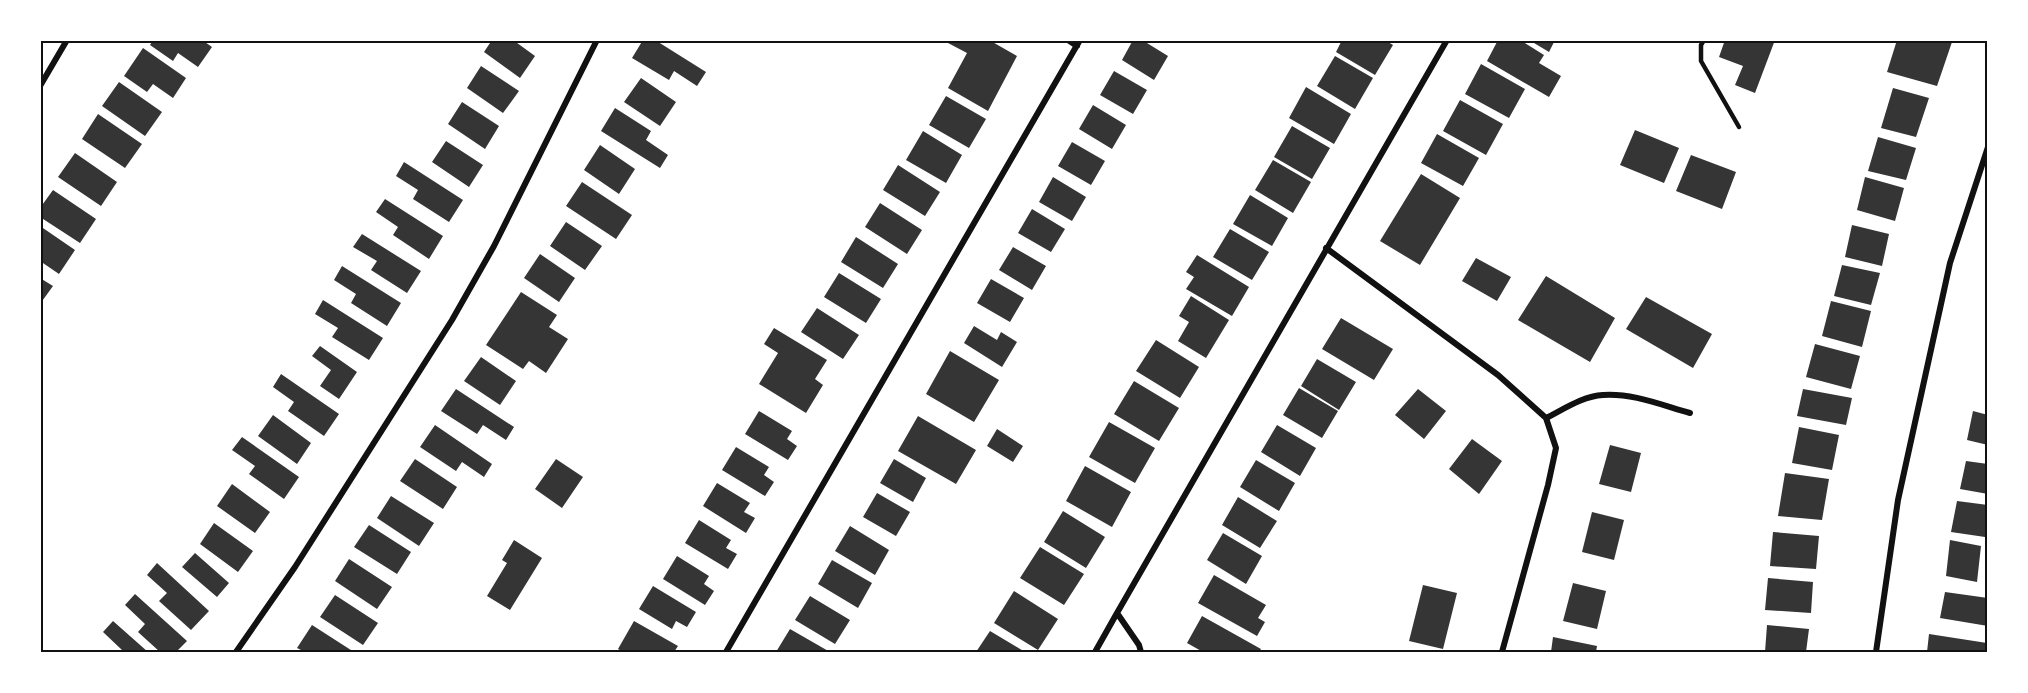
<svg xmlns="http://www.w3.org/2000/svg" width="2028" height="693" font-family="'Work Sans',sans-serif">
<style>
.building{fill:#353535}
.lines{fill:none;stroke-linecap:round;stroke-linejoin:round}
.service{stroke:#111;stroke-width:4.5}
.minor{stroke:#111;stroke-width:6}
.neatline{fill:none;stroke:#111;stroke-width:2}
</style>
<rect width="100%" height="100%" fill="#fff"/>
<path class="building" d="M153 40H202L212 47 198 67 178 53 173 61 150 45Z
M492 40H513L535 56 520 78 484 52Z
M643 40H655L706 72 697 86 674 71 669 80 632 58Z
M949 40H989L1017 56 988 111 948 88 967 53 948 43Z
M1133 40H1142L1168 56 1154 80 1122 60Z
M1342 40H1385L1393 45 1375 75 1336 52Z
M1498 40H1520L1544 55 1539 63 1561 76 1549 97 1487 61Z
M1529 40H1555L1549 52Z
M1725 40H1775L1755 93 1735 85 1743 66 1719 57Z
M1897 40H1947L1952 42 1937 86 1887 72Z
M143 48 186 78 173 98 153 84 147 92 124 76Z
M1335 56 1373 78 1355 109 1317 86Z
M1481 64 1525 89 1509 118 1465 94Z
M481 66 519 91 503 113 467 88Z
M1114 71 1147 90 1133 114 1100 95Z
M641 78 676 102 660 126 624 102Z
M119 82 162 112 145 136 102 106Z
M1306 87 1351 114 1334 144 1289 118Z
M1893 88 1929 98 1916 137 1881 128Z
M946 96 986 119 969 148 929 125Z
M1460 100 1503 124 1486 155 1443 131Z
M462 102 499 126 485 149 448 124Z
M1093 105 1126 125 1112 149 1079 129Z
M615 108 651 131 646 140 668 155 660 168 601 131Z
M98 114 142 144 125 168 82 139Z
M1292 126 1330 148 1312 179 1274 157Z
M1635 130 1679 148 1664 183 1620 165Z
M923 131 962 155 946 183 906 160Z
M1437 134 1479 158 1463 186 1421 163Z
M1878 137 1916 148 1906 180 1868 171Z
M446 141 483 165 469 187 432 162Z
M1072 142 1105 161 1091 185 1058 166Z
M600 145 635 169 619 194 584 170Z
M75 153 117 182 101 206 58 177Z
M1691 155 1736 172 1722 209 1676 191Z
M1273 160 1311 182 1293 213 1255 190Z
M404 162 463 200 449 222 413 199 418 190 396 176Z
M898 165 940 192 925 216 883 190Z
M1421 174 1460 198 1420 265 1380 241Z
M1053 177 1086 197 1072 221 1039 202Z
M1865 177 1904 188 1895 221 1857 210Z
M582 182 632 215 616 239 566 206Z
M53 190 96 219 80 243 40 217V208Z
M1250 195 1288 218 1272 246 1233 224Z
M385 199 443 236 429 259 393 235 398 227 376 212Z
M880 203 922 230 907 254 865 227Z
M1032 209 1065 229 1051 252 1018 233Z
M566 222 602 246 585 270 550 246Z
M1852 225 1889 234 1882 266 1845 257Z
M40 226 75 250 59 274 40 261Z
M1230 229 1269 252 1252 280 1213 257Z
M362 234 421 271 407 293 371 270 377 261 353 247Z
M856 237 898 264 883 288 841 262Z
M1013 247 1046 266 1032 290 999 270Z
M540 254 575 278 559 302 524 278Z
M1197 255 1249 287 1232 316 1186 289 1194 277 1186 272Z
M1476 258 1511 277 1497 301 1462 281Z
M1842 265 1880 273 1871 305 1834 296Z
M342 266 401 303 387 326 351 303 356 294 334 280Z
M839 273 881 299 866 323 824 297Z
M1546 276 1615 318 1590 362 1518 320Z
M40 278 53 286 40 304Z
M991 279 1024 298 1010 322 977 303Z
M521 292 557 315 549 327 568 339 546 373 529 361 523 369 486 345Z
M1191 296 1229 320 1206 358 1178 341 1189 322 1179 316Z
M1646 297 1712 334 1693 368 1626 329Z
M323 300 383 338 369 360 332 337 338 328 315 314Z
M1831 301 1871 311 1862 347 1822 336Z
M817 308 859 335 843 359 801 332Z
M1341 318 1393 349 1374 380 1322 349Z
M974 326 997 340 1001 332 1017 342 1002 367 964 343Z
M774 328 827 360 815 379 823 385 806 413 759 384 778 353 764 344Z
M1156 340 1199 367 1180 398 1136 371Z
M1815 344 1860 356 1851 389 1806 377Z
M320 346 357 372 339 399 320 386 331 370 312 356Z
M950 351 999 380 974 422 926 394Z
M481 357 516 381 500 405 464 381Z
M1317 359 1356 382 1339 410 1301 386Z
M281 374 339 414 324 436 288 411 294 402 273 387Z
M1134 381 1179 408 1159 441 1114 414Z
M1299 388 1338 411 1322 438 1283 415Z
M456 389 514 427 506 440 483 425 477 434 441 411Z
M1418 389 1446 411 1424 439 1395 415Z
M1803 389 1852 398 1846 425 1797 416Z
M759 411 792 431 787 439 797 446 788 460 745 434Z
M1973 411 1988 415V445L1967 440Z
M273 415 311 443 297 464 258 436Z
M918 416 976 450 956 484 898 451Z
M1109 422 1155 448 1135 483 1089 457Z
M435 425 492 464 484 477 462 462 456 471 420 447Z
M1277 425 1316 448 1300 476 1261 452Z
M1799 427 1839 435 1832 470 1792 463Z
M997 429 1023 446 1013 462 987 446Z
M242 437 299 477 284 499 249 474 255 466 232 450Z
M1472 439 1502 461 1479 494 1449 469Z
M1610 445 1641 453 1631 492 1599 484Z
M736 447 769 467 764 475 774 482 765 496 722 470Z
M415 459 457 487 443 509 400 481Z
M556 459 583 477 562 508 535 489Z
M894 459 926 478 913 502 880 483Z
M1256 460 1295 483 1279 511 1240 487Z
M1966 461 1988 464V494L1960 489Z
M1085 466 1131 492 1112 527 1066 501Z
M1785 473 1829 479 1822 520 1778 516Z
M717 483 750 503 744 512 755 518 746 533 703 506Z
M232 484 270 512 255 533 217 506Z
M877 493 910 512 896 536 863 517Z
M391 496 434 523 419 546 377 518Z
M1238 497 1277 521 1260 548 1222 525Z
M1957 501 1988 505 1985 537 1951 532Z
M1063 511 1105 537 1086 568 1044 542Z
M1592 512 1624 520 1614 560 1582 552Z
M699 520 731 540 726 548 737 554 728 569 685 543Z
M214 523 253 551 238 572 200 544Z
M369 525 411 552 397 574 354 547Z
M850 526 889 550 875 575 835 551Z
M1773 532 1819 536 1816 569 1770 566Z
M1223 533 1262 556 1246 584 1207 560Z
M514 540 542 558 510 610 487 596 507 563 502 560Z
M1950 540 1981 546 1977 582 1946 576Z
M1040 547 1084 574 1064 605 1020 578Z
M195 553 229 583 217 597 182 567Z
M677 556 709 576 704 584 714 591 705 605 663 579Z
M349 559 392 587 377 609 335 581Z
M832 560 872 583 858 608 818 584Z
M157 563 209 611 191 630 159 601 167 593 147 575Z
M1214 575 1266 605 1258 618 1265 622 1257 636 1198 603Z
M1768 578 1813 582 1811 613 1765 610Z
M1573 583 1606 591 1597 629 1563 621Z
M1423 585 1457 593 1443 649 1409 641Z
M653 586 696 612 687 627 676 621 672 629 639 609Z
M1014 591 1058 619 1038 650 994 623Z
M1945 592 1988 598V626L1940 618Z
M135 594 187 641 176 652H160L138 632 145 624 125 605Z
M335 595 378 623 363 645 320 617Z
M810 596 850 620 835 644 795 620Z
M1202 616 1261 649 1259 652H1203L1187 643Z
M113 621 148 652H120L122 650 103 632Z
M634 621 678 646 674 652H623L618 649Z
M312 625 354 652H305L297 648Z
M1767 625 1809 629 1806 652H1765Z
M790 629 830 652H776Z
M990 631 1025 652H976Z
M1929 634 1987 643V652H1927Z
M1553 637 1597 646 1596 652H1551Z"/>
<g class="lines">
<path class="service" d="M1704 40 1701 45V61L1739 127"/>
<path class="minor" d="M1068 40 1077 46
M40 86 67 40
M1326 248 1498 375 1546 418 1556 448 1548 485 1502 652
M1546 418C1564 409 1583 396 1603 395 1633 393 1661 405 1690 413
M236 652 295 567 452 320 494 246 597 40
M726 652 1080 40
M1095 652 1117 613
M1141 652 1139 645 1117 613 1447 40
M1876 652 1898 500 1950 263 1988 147"/>
</g>
<rect width="2028" height="693" fill="none" stroke="#ffffff" stroke-width="84"/>
<rect x="42" y="42" width="1944" height="609" class="neatline"/>
</svg>
